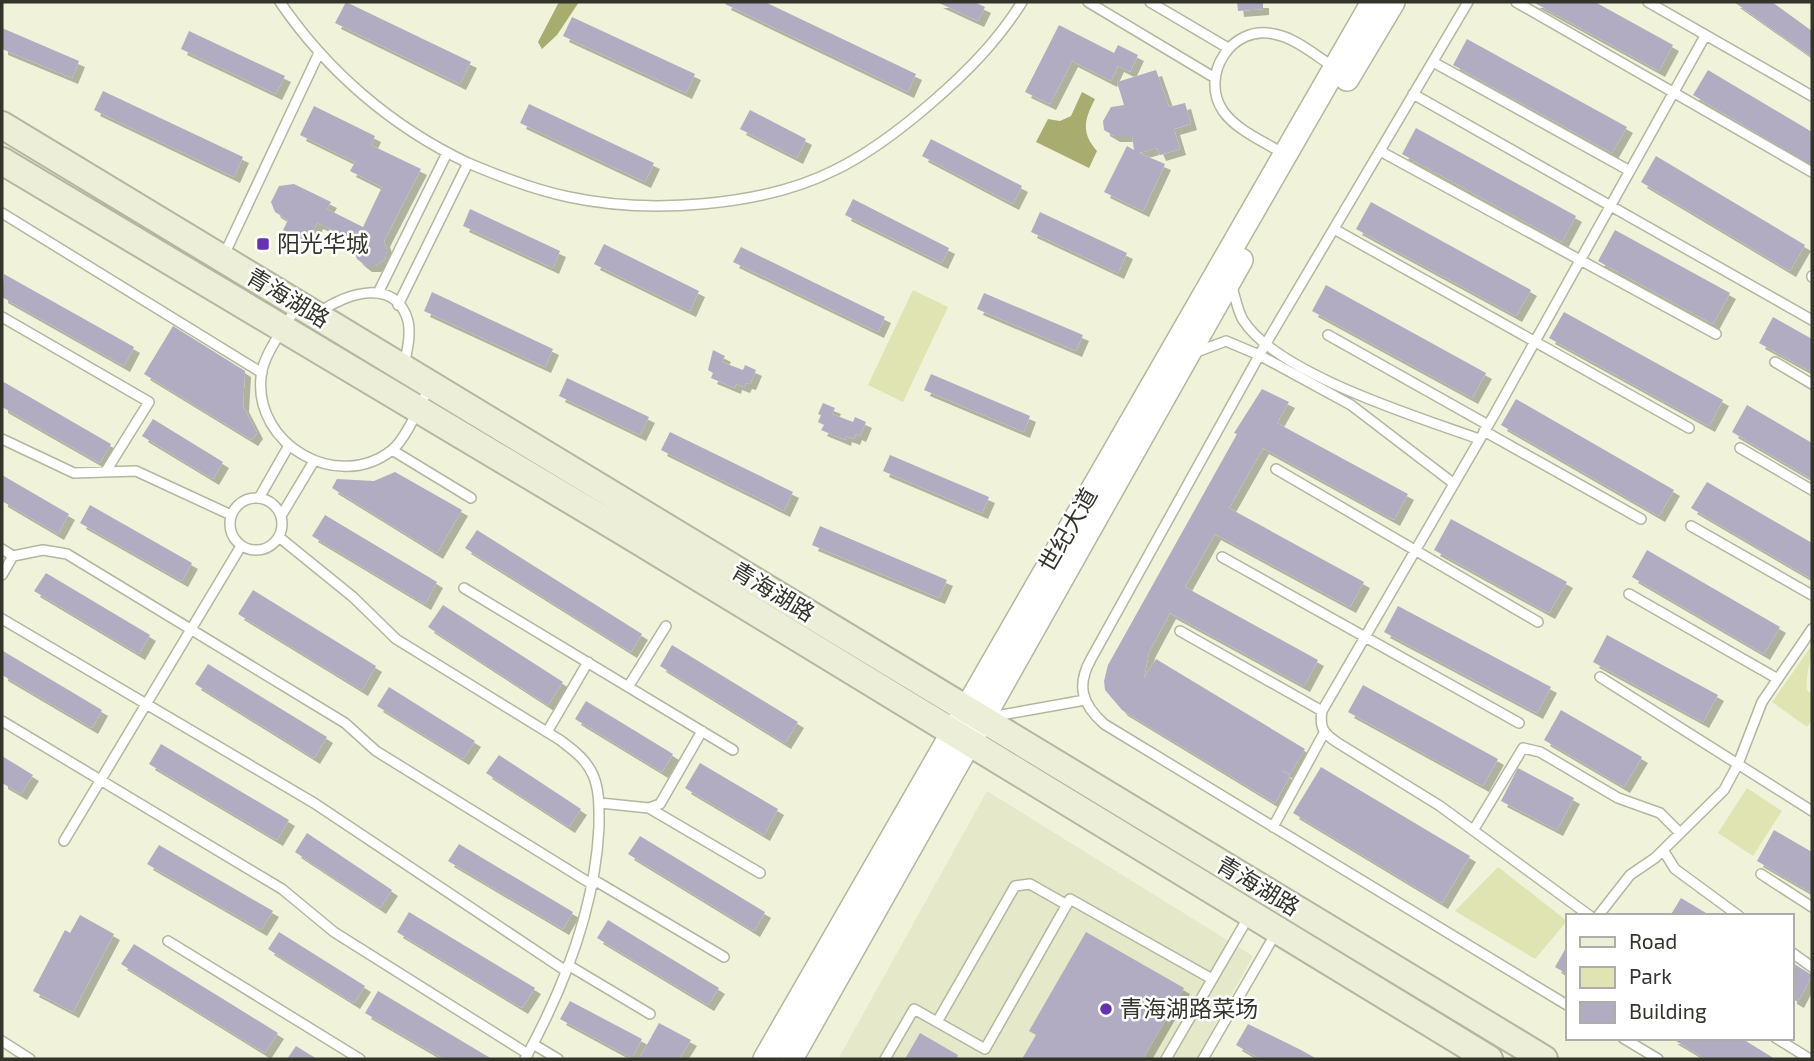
<svg xmlns="http://www.w3.org/2000/svg" width="1814" height="1061" font-family="'Exo 2','Noto Sans SC',sans-serif">
<style>
.built{fill:#e6e9c9}
.green{fill:#e0e4b3}
.water{fill:#a8ad6f}
.building{fill:#b2acc2;filter:url(#shadow)}
.lines{fill:none;stroke-linecap:round;stroke-linejoin:round}
.service-casing{stroke:#b4b69f;stroke-width:12}
.tertiary-casing{stroke:#b4b69f;stroke-width:26}
.secondary-casing{stroke:#b4b69f;stroke-width:30}
.service{stroke:#fff;stroke-width:9}
.tertiary{stroke:#fff;stroke-width:23}
.secondary{stroke:#eceed7;stroke-width:26}
.poi-dot{fill:#63a;stroke:#fff;stroke-width:2.5}
.labels{text-anchor:middle;stroke-width:5;stroke-linejoin:round;paint-order:stroke}
.poi-label{font-size:23px;fill:#33342a;stroke:#fff;text-anchor:start}
.street-label{font-size:23px;fill:#33342a;stroke:#fff}
</style>
<defs>
<filter id="shadow"><feDropShadow dx="6" dy="6" stdDeviation="0" flood-color="#0004"/></filter>
</defs>
<rect width="100%" height="100%" fill="#f0f3da"/>
<path class="built" d="M987 791 1253 956 1196 1059H838Z"/>
<path class="green" d="M913 290 948 307 903 402 868 385Z
M1812 645C1812 660 1805 675 1807 690L1812 694V720L1807 727 1772 702Z
M1747 788 1782 811 1753 856 1718 833Z
M1498 867 1567 921 1535 959 1455 911Z"/>
<path class="water" d="M559 2H579L557 35 542 49 538 42Z
M1082 92 1095 99C1084 120 1081 133 1097 151L1089 168 1036 142 1048 119 1060 121 1071 116Z"/>
<path class="building" d="M346 2 471 62 460 84 335 23Z
M726 2H765L916 74 908 92 725 4Z
M937 2H974L985 7 978 21Z
M1237 2H1263V9L1238 11Z
M1533 2H1595L1673 45 1659 71Z
M1734 2H1772L1812 31V57Z
M572 17 695 74 686 93 563 36Z
M1059 25 1114 53 1118 45 1138 55 1130 72 1118 66 1111 81 1072 61 1050 104 1025 92Z
M2 28 79 61 72 78 2 49Z
M189 31 285 76 276 94 181 49Z
M1467 39 1627 127 1612 153 1453 65Z
M1156 70 1169 107 1185 103 1191 124 1174 129 1180 149 1160 155 1157 148 1139 153 1165 164 1143 211 1104 192 1127 146 1134 150 1132 136H1114L1104 130 1103 121 1111 107 1124 105 1117 82Z
M1708 70 1812 132V166L1693 95Z
M103 91 243 157 234 177 94 110Z
M529 104 654 163 645 182 520 123Z
M314 106 375 136 371 145 421 169 384 241 387 250 385 259 375 266H366L357 259 354 250 357 241 317 223 309 242 283 230 288 220 275 212 271 202 279 186 294 184 331 202 327 209 363 227 382 187 350 171 355 162 300 135Z
M750 110 806 139 797 158 740 129Z
M1416 128 1576 216 1562 242 1402 154Z
M931 139 1022 186 1013 204 922 156Z
M1656 156 1805 245 1790 271 1641 182Z
M853 199 949 248 942 263 845 215Z
M1371 202 1531 290 1516 316 1356 229Z
M470 209 560 251 553 268 463 226Z
M1040 212 1127 253 1118 273 1031 232Z
M1615 230 1730 293 1713 324 1598 261Z
M604 244 699 291 690 311 594 264Z
M741 247 885 317 878 332 733 262Z
M4 274 134 347 124 366 2 297Z
M1326 285 1486 373 1472 398 1312 311Z
M432 292 553 349 545 367 424 311Z
M984 293 1083 335 1076 351 977 309Z
M1564 312 1723 400 1709 426 1549 338Z
M1773 317 1812 339V372L1759 343Z
M173 326 245 371 243 406 257 433 252 440 144 374Z
M713 350 725 356 722 362 743 370 745 365 756 370 750 384 746 383 744 387 736 384 735 388 711 378 713 373 708 370Z
M931 374 1030 416 1024 432 924 390Z
M567 378 649 417 640 435 559 396Z
M2 381 111 444 100 463 2 407Z
M1262 389 1289 402 1277 423 1408 494 1394 520 1263 448 1229 508 1364 582 1350 607 1215 534 1185 587 1318 660 1304 686 1170 613 1149 652 1144 678 1156 659 1305 749 1290 774 1281 770 1290 776 1275 803 1122 710 1105 690 1104 681 1108 665 1237 434 1234 433Z
M1516 399 1674 490 1659 516 1501 425Z
M823 403 835 408 832 414 853 422 855 417 866 422 860 436 856 434 854 439 846 436 845 440 821 430 824 425 818 422 821 415 818 414Z
M1747 405 1812 443V479L1732 432Z
M153 419 223 462 213 479 142 436Z
M670 432 793 492 784 511 661 450Z
M890 455 989 497 982 513 883 471Z
M395 472 462 510 437 553 332 488 337 479 374 481Z
M2 475 69 514 58 534 2 501Z
M1707 482 1812 543V579L1691 508Z
M90 505 192 563 182 581 80 523Z
M325 515 437 582 425 604 312 536Z
M1451 519 1567 582 1549 613 1434 550Z
M820 526 947 580 939 598 812 545Z
M477 530 642 634 631 652 465 548Z
M1647 550 1780 627 1764 654 1632 577Z
M46 573 150 635 139 654 34 591Z
M253 590 376 666 362 690 238 614Z
M443 605 563 682 548 705 428 627Z
M1398 606 1551 687 1537 713 1384 632Z
M1607 635 1718 695 1703 722 1593 662Z
M672 645 798 722 785 743 660 666Z
M3 651 102 710 92 728 2 675Z
M208 664 327 737 314 758 195 684Z
M1363 685 1498 759 1483 786 1348 712Z
M389 687 475 741 463 759 377 706Z
M586 701 673 754 662 772 575 719Z
M1561 710 1642 757 1624 787 1544 740Z
M161 744 289 820 277 840 149 764Z
M499 755 581 809 569 827 486 773Z
M2 756 33 775 21 794 2 783Z
M700 763 778 809 764 835 685 788Z
M1321 767 1470 856 1442 903 1293 813Z
M1518 768 1574 798 1557 830 1501 801Z
M1774 830 1812 852V893L1757 861Z
M307 833 392 890 380 908 295 852Z
M640 836 765 912 754 931 628 854Z
M459 844 573 912 563 929 448 861Z
M159 845 273 911 261 930 147 864Z
M1681 898 1711 916H1670Z
M409 912 535 988 522 1008 397 932Z
M80 915 114 934 73 1012 33 991 65 930 70 933Z
M608 920 719 988 708 1005 597 938Z
M279 932 365 986 354 1003 268 949Z
M1086 932 1184 988 1143 1059H1022L1036 1035 1029 1031Z
M134 944 278 1033 265 1053 121 964Z
M1567 946V974L1555 967Z
M1791 962 1812 975 1798 1002 1791 998Z
M378 991 492 1059H444L365 1013Z
M570 1001 642 1039 632 1058 560 1019Z
M659 1023 691 1040 679 1059H639Z
M1248 1024 1301 1050 1317 1059H1260L1236 1045Z
M920 1033 958 1055 956 1059H905Z
M1671 1038H1741L1775 1059H1706Z
M296 1046 317 1059H287Z"/>
<g class="lines">
<defs>
<path id="service" d="M280 2C327 71 392 127 468 163
M1088 2 1215 78
M1150 2 1228 48
M1468 2 1265 345 1091 659C1076 686 1082 704 1104 724L1567 1005
M1516 2 1812 172
M1648 2 1812 96
M1433 62 1630 171
M1413 94 1812 320
M1380 151 1716 334
M1284 154C1265 142 1236 130 1223 111 1199 75 1232 24 1274 34 1296 38 1316 56 1335 68
M2 213 262 373
M1334 229 1689 428
M224 255 319 53
M1812 276V277
M1231 284C1235 295 1237 310 1243 320 1277 374 1418 417 1479 439
M378 293 447 153
M398 305 468 163C501 177 534 190 569 197 648 214 762 207 835 170 870 153 901 129 930 104 966 73 997 42 1022 2
M297 306C286 327 263 353 261 377 254 445 338 493 392 450 406 439 421 403 430 386
M320 312C346 293 396 277 408 321 411 335 407 352 404 365
M2 317 149 402 106 471
M1328 335 1488 425
M1194 353 1226 341 1259 355 1351 405 1453 483
M1775 362 1812 384
M1484 431 1641 519
M2 439 74 473 136 471 231 515
M1740 448 1812 490
M392 450 471 498
M1276 469 1538 622
M230 524a26 26 0 1 1 52 0a26 26 0 1 1-52 0Z
M259 498 288 447
M281 516 314 461
M1691 526 1812 595
M279 537 353 597 396 639 560 740C573 750 586 759 593 775 600 791 599 810 599 827 595 909 564 988 525 1059
M2 549 13 556 2 575
M13 556 43 550 67 554 345 723 376 751 593 885
M1222 557 1519 723
M464 588 733 750
M1629 594 1778 679
M2 619 314 803 566 971
M1180 631 1322 711
M1600 677 1812 811
M628 687 666 626
M990 717 1085 700
M2 721 282 889 334 932 528 1054
M547 732 588 662
M600 803 649 808 660 804 702 731
M649 808 760 873
M1273 827 1324 733
M1474 829 1523 748 1540 752 1618 798 1660 813 1680 833
M64 841 241 546
M1663 850 1675 869 1739 916
M1761 874 1812 907
M594 880 724 957
M1590 916 1440 806 1338 743C1324 734 1319 728 1322 711L1494 415 1705 36
M1598 916 1630 875 1655 858 1724 790 1738 764 1762 702 1812 629
M168 941 360 1059
M1791 952 1812 967
M568 965 650 1014
M937 1022 1015 886 1030 884 1067 905
M1623 1038 1658 1059
M1776 1038 1810 1059
M2 1041 30 1059
M533 1044 558 1059
M885 1059 914 1009 985 1049 1070 899 1212 979
M1166 1059 1249 916
M1203 1059 1277 931"/>
<path id="tertiary" d="M1347 79 1393 2
M765 1059 1373 2
M791 1059 1241 260"/>
<path id="secondary" d="M2 125 1544 1059
M2 161 629 535 1489 1059"/>
</defs>
<use href="#service" class="service-casing"/>
<use href="#tertiary" class="tertiary-casing"/>
<use href="#secondary" class="secondary-casing"/>
<use href="#service" class="service"/>
<use href="#tertiary" class="tertiary"/>
<use href="#secondary" class="secondary"/>
</g>
<g class="poi-dot">
<rect x="256" y="237" width="14" height="14" rx="3.5"/>
<circle cx="1106" cy="1009" r="7"/>
</g>
<g class="labels">
<g class="poi-label">
<text x="277" y="252">阳光华城</text>
<text x="1120" y="1017">青海湖路菜场</text>
</g>
<g class="street-label">
<text transform="translate(288 298) rotate(31)" y="8">青海湖路</text>
<text transform="translate(1068 530) rotate(-60)" y="8">世纪大道</text>
<text transform="translate(773 592) rotate(31)" y="8">青海湖路</text>
<text transform="translate(1258 886) rotate(31)" y="8">青海湖路</text>
</g>
</g>
<rect width="1814" height="1061" fill="none" stroke="#33342a" stroke-width="7"/>
<rect x="1566" y="914" width="228" height="126" fill="#ffffff" stroke="#adaeaa" stroke-width="2"/>
<rect x="1580" y="937" width="35" height="10" fill="#eceed7" stroke="#adaeaa" stroke-width="2"/>
<text x="1629" y="949" font-size="21" fill="#33342a">Road</text>
<rect x="1580" y="967" width="35" height="21" fill="#e0e4b3" stroke="#adaeaa" stroke-width="2"/>
<text x="1629" y="984" font-size="21" fill="#33342a">Park</text>
<rect x="1580" y="1002" width="35" height="21" fill="#b2acc2" stroke="#adaeaa" stroke-width="2"/>
<text x="1629" y="1019" font-size="21" fill="#33342a">Building</text>
</svg>
